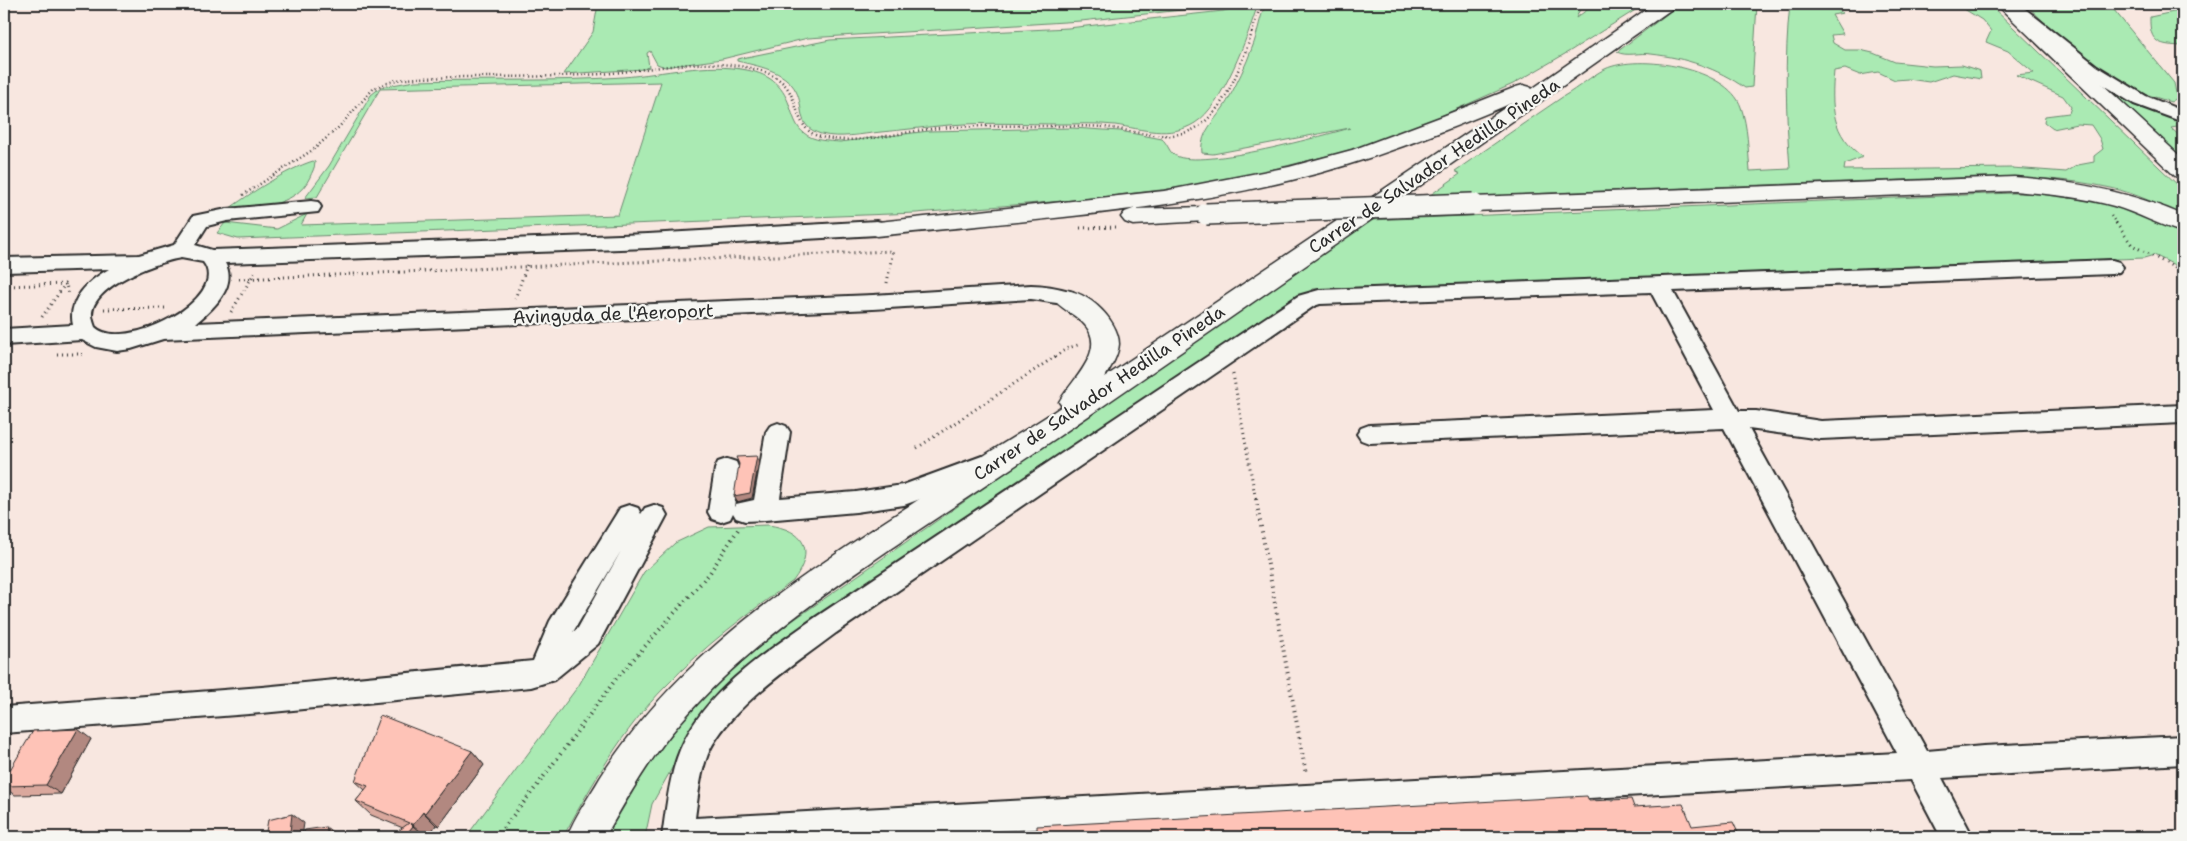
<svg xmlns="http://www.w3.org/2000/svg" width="2187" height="841" font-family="'Shantell Sans',sans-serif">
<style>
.green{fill:#aaeab3;stroke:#6a8a6f}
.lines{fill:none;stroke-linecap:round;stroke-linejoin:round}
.minor-casing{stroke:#2b2b2b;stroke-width:4}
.major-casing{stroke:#2b2b2b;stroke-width:3}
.path-far2{stroke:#2b2b2b;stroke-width:2.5;stroke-dasharray:1 3;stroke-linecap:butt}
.path-far1{stroke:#2b2b2b;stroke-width:3;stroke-dasharray:1 4;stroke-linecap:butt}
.path{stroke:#2b2b2b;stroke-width:4;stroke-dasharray:1 4.5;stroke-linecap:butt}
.minor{fill:#f6f6f2;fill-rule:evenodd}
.major{fill:#f6f6f2;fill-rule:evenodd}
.major-bridge-casing{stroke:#2b2b2b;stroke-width:24;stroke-linecap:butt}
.major-bridge{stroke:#f6f6f2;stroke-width:21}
.wall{fill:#daa89d;stroke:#2b2b2b}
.shaded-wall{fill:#b28880;stroke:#2b2b2b}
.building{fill:#fec3b7;stroke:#2b2b2b}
.labels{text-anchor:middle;stroke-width:4.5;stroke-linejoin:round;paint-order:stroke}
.street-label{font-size:18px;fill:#2b2b2b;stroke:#f6f6f2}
</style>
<rect width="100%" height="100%" fill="#f8e7e0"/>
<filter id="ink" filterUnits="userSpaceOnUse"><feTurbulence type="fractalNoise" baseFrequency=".02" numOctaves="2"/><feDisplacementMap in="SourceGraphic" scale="10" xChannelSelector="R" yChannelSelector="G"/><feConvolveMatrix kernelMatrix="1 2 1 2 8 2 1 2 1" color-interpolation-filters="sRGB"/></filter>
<g filter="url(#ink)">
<path class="green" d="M598 4H1237L1081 21 808 38 722 59 665 67 657 64 650 51 647 53 649 67 644 69 564 74 593 32Z
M1251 4H1258C1248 35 1223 106 1195 123 1169 139 1143 129 1115 125 1097 123 1079 124 1062 124 1024 124 986 122 949 125 926 127 903 130 881 132 861 134 840 139 821 134 795 126 805 108 796 91 785 70 757 66 737 61V59L830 40 1068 28 1223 11Z
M1266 4H1587L1581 7 1576 18 1595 4H1645L1570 51 1513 84 1405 132 1343 152 1258 173 1178 188 1075 200 916 213 238 239 217 233 225 223 277 229 307 214 301 225 618 215 661 82 380 89 317 197 305 198 329 166 371 95 381 87 415 81C484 79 554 82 623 77 664 74 706 62 747 70 772 75 784 87 791 110 794 119 797 128 804 133 813 141 828 141 840 142L929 131 1072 128 1120 131 1162 139C1167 143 1169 151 1173 154 1193 172 1322 136 1350 128L1213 154 1202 153C1199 130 1220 117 1229 98 1237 83 1246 65 1252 48 1258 34 1259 18 1266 4Z
M1680 4H1757L1752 87 1745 88C1717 68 1686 58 1651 54 1641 52 1626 57 1617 52Z
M1790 4H1828L1843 13 1832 15 1843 34 1831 35 1833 43 1845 50H1860L1873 53 1895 62 1933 66 1962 65 1980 71 1981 79 1953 74 1929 82 1908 79 1895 80 1878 72 1860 75 1845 69 1834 71C1831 106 1831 135 1863 157L1845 164 1844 170 2012 168 2066 172 2078 165 2094 162V156L2103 149 2100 139 2091 125 2077 124 2053 129 2044 122 2045 116 2069 113 2071 107 2063 96 2016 75 2034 73 2008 51 1986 42 1991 31 1982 20 1956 4H1989L2183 190V215C2160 206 2136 193 2111 188 2067 178 2023 177 1977 177L1549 193 1423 200 1460 174 1455 171C1491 146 1527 121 1564 96 1578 88 1591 76 1605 69 1639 53 1728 68 1741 107 1748 127 1748 150 1750 171L1790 169C1786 114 1784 59 1790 4Z
M2025 4H2109L2174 83 2177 98 2171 102 2145 94 2140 95 2080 56Z
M2183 10V46C2160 45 2149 44 2150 17Z
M2107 90 2112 91 2155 111 2183 122V126L2171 128 2183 139V161Z
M313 161 315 162C315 168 312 172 310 177 296 208 254 207 226 211 249 194 287 169 313 161Z
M2013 193 2043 194 2091 201 2105 200 2161 218 2183 230V269L2154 255 2144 258 1313 289 815 627 690 736 652 804 645 837H607L613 825C632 794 650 760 672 731 705 688 750 655 792 621L1371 220Z
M768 525C805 530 816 550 793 581 748 613 704 646 666 686 623 729 592 784 563 837H466L579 685 644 572 675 543 709 527Z"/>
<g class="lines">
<defs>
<path id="minor" d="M2001 4H2019L2097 66 2146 96 2183 111V122L2134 104 2085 74Z
M311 201 318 202 321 207 318 212 227 221 207 226 195 245 212 250 648 234 877 221 884 223 887 228 884 233 877 235 648 248 225 263C238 286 213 309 196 323L873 295 1031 285C1046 285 1059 288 1073 292L1076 297 1073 302C1060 306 1044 300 1031 299L873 309 163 339 131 349 117 351 96 347 82 340 4 345V329L73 325C67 300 89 280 109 269L4 272V258L139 255 174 245 193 216 227 209ZM181 258 203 262C232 298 123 354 95 327 94 324 92 319 92 315 92 285 157 262 181 258Z
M2112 260 2119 262 2123 267 2119 272 2112 274 1673 291 1739 411H1756L1821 421 2183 405V423L1821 439 1749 429 1927 751 1983 746 2183 736V764L1942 778 1973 837H1941L1911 780 892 837H662C666 811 668 784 677 758 699 694 764 654 816 617L1298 296 1319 290ZM1651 292 1714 410 1369 425 1361 428 1357 434 1361 440 1369 443 1724 428 1897 753 695 818C698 797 700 774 708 754 728 708 796 663 836 633L1314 306 1320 304Z
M778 423 786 426 790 432 780 498 856 492 903 485 982 456 991 459 994 466 991 473 904 505 856 512 765 520 745 521 736 518 733 513 730 519 721 522 712 519 708 512 715 469 718 462 727 459 736 462 739 469 734 507 736 504 754 500 766 432 770 426Z
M629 505 638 508 641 514 645 508 654 505 663 508 667 515 598 644 554 680 531 687 262 713 4 733V707L262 687 533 661 550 621 620 508ZM621 551 578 628 573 632Z"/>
<path id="major" d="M1654 4H1676L1673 8C1483 143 1292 275 1100 408 1031 456 960 502 890 549 816 600 739 654 680 723 650 758 627 798 605 837H567C575 816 589 797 600 778 669 669 766 600 872 530 908 507 943 483 979 459 1006 441 1035 425 1062 406L1059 402C1073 378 1110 348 1082 322 1073 313 1059 308 1052 297L1056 291C1081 284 1119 319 1119 344 1118 356 1111 367 1105 377L1512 103C1440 133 1368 162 1292 180 1157 213 1015 221 877 236L869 233 865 228 869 223 1164 191 1289 167 1352 150 1443 116 1516 87 1523 85 1530 87 1532 89Z
M1996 4H2016L2183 159V178L2175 176Z
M2014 177C2072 181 2129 191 2183 215V232C2160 226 2138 213 2114 206 2081 197 2048 194 2014 191L1473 211 1465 209 1461 204 1465 199 1473 197Z
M1206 207 1214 209 1218 214 1214 219 1206 221 1133 225 1125 222 1121 217 1125 212 1133 209Z"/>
</defs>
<use href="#minor" class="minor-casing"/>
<use href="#major" class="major-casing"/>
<path class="path-far2" d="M243 195 314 149 339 127 374 88 396 80 418 78C479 76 540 78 601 74 643 71 688 60 730 65 749 67 770 70 784 84 800 101 794 130 821 137 859 146 902 131 940 128 979 125 1017 126 1056 126 1072 126 1088 126 1104 127 1133 130 1166 143 1194 129 1231 110 1249 41 1261 4
M2111 216 2117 224"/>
<path class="path-far1" d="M2116 223 2132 245 2183 272
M1080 228 1116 227
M239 279 893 251
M887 283 893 250
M4 286 66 284 68 294
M515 299 527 265
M104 309 165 308
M231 312 255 272
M42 317 66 283
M57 354H83
M1233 374 1256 501
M917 448 1068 348 1081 344"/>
<path class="path" d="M1256 499 1306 774
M496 837 536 787 616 679 709 574 739 528"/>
<use href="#minor" class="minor"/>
<use href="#major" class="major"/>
<defs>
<path id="major-bridge" d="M1206 214 1473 204"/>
</defs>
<use href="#major-bridge" class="major-bridge-casing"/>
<use href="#major-bridge" class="major-bridge"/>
</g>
<path class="wall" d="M91 739 61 794 15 795 4 788V780Z
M472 751 484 765 439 826 436 825 428 837 424 836 425 837H390L403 828 371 815 356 801 365 790 355 781Z"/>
<path class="shaded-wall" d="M757 456 759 462 752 498 737 502 734 496Z
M78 729 91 739 61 794 46 785Z
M472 751 484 765 439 826 425 813Z
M423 812 436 825 428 837H427L413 825Z
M292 814 304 823 302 837H270Z
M413 826 425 837H404Z
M326 827 339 837H328Z"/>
<path class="building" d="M757 456 750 493 734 496 739 464 736 457Z
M380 715 472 751 425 813 423 812 413 825 410 823 413 826 404 837H390L409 823 356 801 368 786 355 781Z
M78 729 46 785 4 786V780L33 731Z
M1587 796 1589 801 1631 799 1634 807 1683 804 1692 826 1733 822 1739 835 1757 833 1759 837H993V834L1037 833V826Z
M292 814 290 832 270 837H265L268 820Z
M326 827 328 837H302L305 830Z"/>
</g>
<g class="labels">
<g class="street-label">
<text transform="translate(1434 166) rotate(-34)" y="6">Carrer de Salvador Hedilla Pineda</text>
<text transform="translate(613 314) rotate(-2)" y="6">Avinguda de l'Aeroport</text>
<text transform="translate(1099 393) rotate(-34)" y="6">Carrer de Salvador Hedilla Pineda</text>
</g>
</g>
<rect width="2187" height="841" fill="none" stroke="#f6f6f2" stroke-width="20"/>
<rect x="10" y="10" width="2167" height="821" fill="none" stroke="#2b2b2b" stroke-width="2" filter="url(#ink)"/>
</svg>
